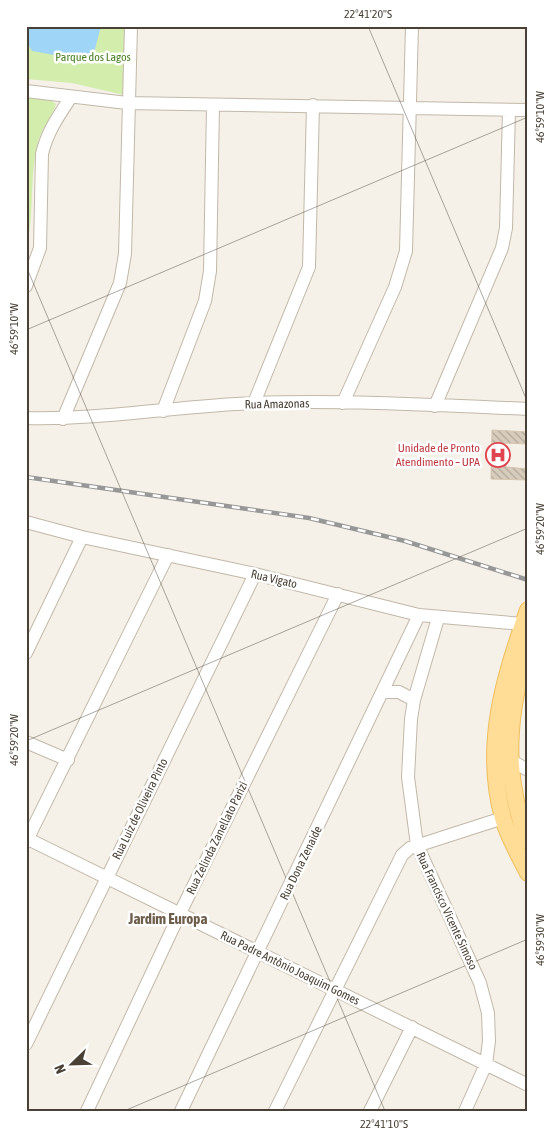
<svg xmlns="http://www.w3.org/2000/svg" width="554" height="1137" font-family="'Asap Condensed',sans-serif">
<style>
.park{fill:#d3edad}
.water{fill:#9fd6f7}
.building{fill:url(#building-back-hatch);stroke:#d4c4ae}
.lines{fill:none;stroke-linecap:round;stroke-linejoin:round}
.minor-casing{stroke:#c2b8a9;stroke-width:14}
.major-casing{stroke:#efbd5c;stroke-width:18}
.minor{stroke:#fff;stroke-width:12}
.major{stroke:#ffdd97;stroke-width:16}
.rail-casing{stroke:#979797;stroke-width:4.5}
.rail{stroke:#fff;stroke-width:2.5;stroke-dasharray:8;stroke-linecap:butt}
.ticks{fill:none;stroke:#494136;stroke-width:1;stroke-opacity:0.45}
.labels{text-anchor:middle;stroke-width:5;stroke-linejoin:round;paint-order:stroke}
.park-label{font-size:12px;fill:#4a8123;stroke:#fff}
.street-label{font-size:12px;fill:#494136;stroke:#fff}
.health-label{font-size:12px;fill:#be3a42;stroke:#fff;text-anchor:end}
.quarter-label{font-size:15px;font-weight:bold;fill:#6d5e4c;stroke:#fff}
.neatline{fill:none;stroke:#494136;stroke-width:2}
.ticks-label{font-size:12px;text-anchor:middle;fill:#494136}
</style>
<defs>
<pattern id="building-back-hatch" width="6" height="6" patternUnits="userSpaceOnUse" patternTransform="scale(1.25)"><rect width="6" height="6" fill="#d8ccbc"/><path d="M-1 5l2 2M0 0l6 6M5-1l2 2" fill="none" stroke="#b1a79a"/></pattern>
</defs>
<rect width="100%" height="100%" fill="#f5f1e8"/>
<path class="park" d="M26 26H127L124 95 72 83 26 79Z
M26 97 50 100 56 104C52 118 42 127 38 142 29 177 35 215 26 250Z"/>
<path class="water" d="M26 26H101L94 53 82 60 32 51 26 41Z"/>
<path class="building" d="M492 430 528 432V444L505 443 506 467 528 469V480L491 479Z"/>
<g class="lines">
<defs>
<path id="minor" d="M26 91 127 103 528 110
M26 286 40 248 42 154C47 132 59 115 71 97
M254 403 309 267 313 105
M343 403 395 287 406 251 412 26
M435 406 502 248 506 228 509 110
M163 411 205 301 210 271 213 106
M26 418C102 420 178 406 254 403 345 400 437 405 528 409
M63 419 120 283 125 254 131 26
M26 522 82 537 255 574 419 615 523 624
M438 618 414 700 411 719 408 777 417 845 480 983 488 1013 489 1041 486 1064 465 1111
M26 653 82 537
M384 692H399L414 700
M26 742 68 760
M510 760 528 770
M26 838 528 1085
M26 842 168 555
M26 1044 255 574
M87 1111 180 913 338 594
M181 1111 419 615
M275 1111 402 855 410 848 503 818
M370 1111 412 1027"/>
<path id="major" d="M528 610C504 679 483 744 503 818 508 837 519 855 528 873
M528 647C507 713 502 775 528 841"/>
</defs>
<use href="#minor" class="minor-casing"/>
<use href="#major" class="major-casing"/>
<use href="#minor" class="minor"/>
<use href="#major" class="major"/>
<defs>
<path id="rail" d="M26 477 309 518 405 541 528 580"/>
</defs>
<use href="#rail" class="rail-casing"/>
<use href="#rail" class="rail"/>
</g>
<path class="ticks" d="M368 26 528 403M26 266 385 1111M26 330 528 117M26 741 528 528M124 1111 528 939"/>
<defs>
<symbol id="hospital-ring" viewBox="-11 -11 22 22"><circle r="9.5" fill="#fff" stroke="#e0444e" stroke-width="1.5"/><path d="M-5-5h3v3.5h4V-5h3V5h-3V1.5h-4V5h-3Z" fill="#e0444e"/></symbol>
</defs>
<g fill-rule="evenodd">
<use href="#hospital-ring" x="484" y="441" width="28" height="28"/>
</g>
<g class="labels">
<g class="park-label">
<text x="93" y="61">Parque dos Lagos</text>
</g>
<g class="street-label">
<text transform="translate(277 404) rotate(-1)" y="4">Rua Amazonas</text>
<text transform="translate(274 579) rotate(13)" y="4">Rua Vigato</text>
<text transform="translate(140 809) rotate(-64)" y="4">Rua Luiz de Oliveira Pinto</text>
<text transform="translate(217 838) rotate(-64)" y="4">Rua Zelinda Zanellato Parizi</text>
<text transform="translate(301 863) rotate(-64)" y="4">Rua Dona Zenaide</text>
<text transform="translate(447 911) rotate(65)" y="4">Rua Francisco Vicente Simoso</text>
<text transform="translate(290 968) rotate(26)" y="4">Rua Padre Antônio Joaquim Gomes</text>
</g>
<g class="health-label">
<text x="480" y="452">Unidade de Pronto<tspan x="480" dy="14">Atendimento – UPA</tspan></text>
</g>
<g class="quarter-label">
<text x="168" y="924">Jardim Europa</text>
</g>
</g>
<rect width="554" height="1137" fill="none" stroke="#ffffff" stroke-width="55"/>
<g transform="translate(72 1064) rotate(247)" stroke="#ffffff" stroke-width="4" paint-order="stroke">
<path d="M0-4L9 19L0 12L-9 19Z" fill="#494136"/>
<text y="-8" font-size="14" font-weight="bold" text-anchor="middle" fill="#494136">N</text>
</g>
<rect x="28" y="28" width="498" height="1082" class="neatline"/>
<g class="ticks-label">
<text x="368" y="18">22°41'20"S</text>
<text transform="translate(540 117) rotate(-90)" y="4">46°59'10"W</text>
<text transform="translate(14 329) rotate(-90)" y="4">46°59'10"W</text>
<text transform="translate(540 529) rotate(-90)" y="4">46°59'20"W</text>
<text transform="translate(14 740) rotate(-90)" y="4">46°59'20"W</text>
<text transform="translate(540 940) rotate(-90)" y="4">46°59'30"W</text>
<text x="384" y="1128">22°41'10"S</text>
</g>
</svg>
